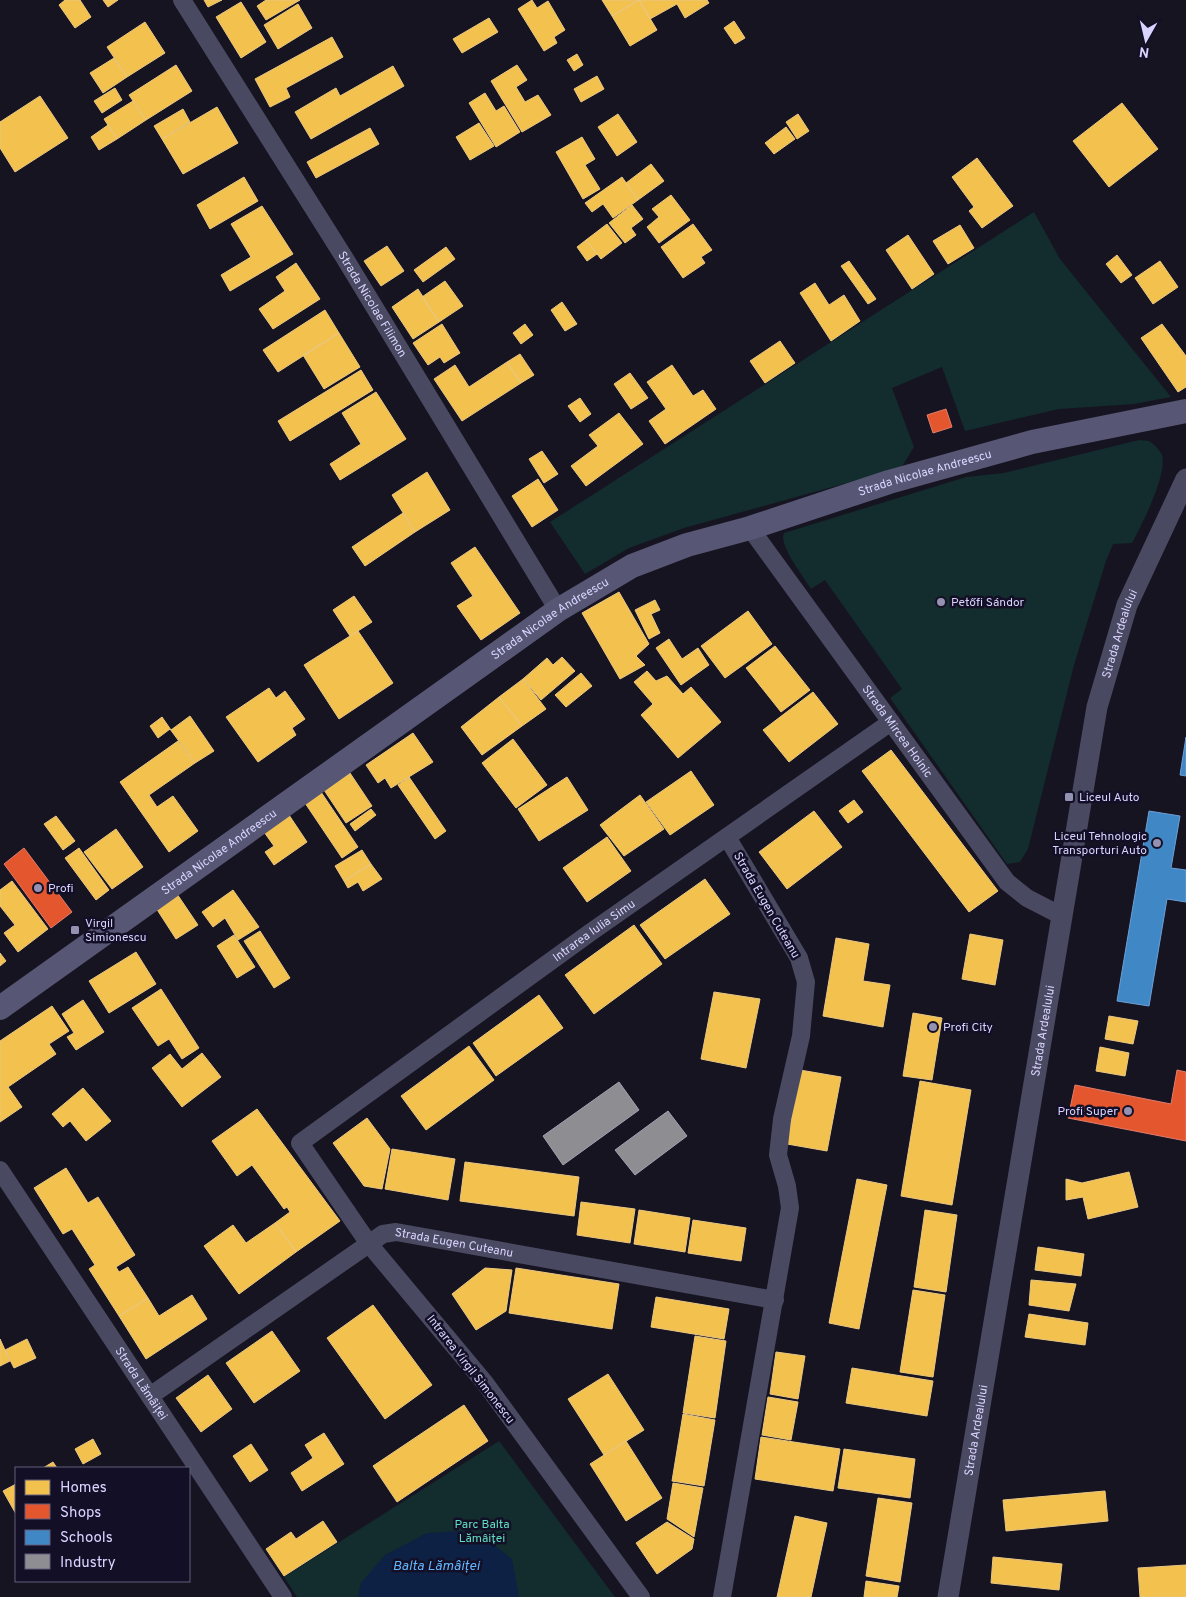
<svg xmlns="http://www.w3.org/2000/svg" width="1186" height="1597" font-family="Overpass,sans-serif">
<style>
.green{fill:#132c2d}
.water{fill:#0d2144}
.homes{fill:#f2c14e;stroke:#eac783}
.shops{fill:#e4572e;stroke:#e17c6d}
.schools{fill:#3f88c5;stroke:#6d9fd6}
.industry{fill:#8d8d92;stroke:#a4a2b3}
.lines{fill:none;stroke-linecap:round;stroke-linejoin:round}
.minor{stroke:#4a4962;stroke-width:18}
.tertiary{stroke:#4a4962;stroke-width:21}
.secondary{stroke:#575674;stroke-width:24}
.poi-dot{fill:#9591b1;stroke:#130f26;stroke-width:2}
.labels{text-anchor:middle;stroke-width:5;stroke-linejoin:round;paint-order:stroke}
.street-label{font-size:12px;fill:#d9d4ff;stroke:#130f26}
.poi-label{font-size:12px;fill:#d9d4ff;stroke:#130f26;text-anchor:start}
.park-label{font-size:12px;fill:#5fe0c0;stroke:#130f26}
.water-label{font-size:14px;font-style:italic;fill:#62b6ff;stroke:#130f26}
</style>
<rect width="100%" height="100%" fill="#161421"/>
<path class="green" d="M1034 212 1060 259 1171 397 1134 404 1059 409 965 431 942 367 892 388 914 447 901 468 684 528 629 548 585 574 550 522Z
M1139 440 1149 441C1154 444 1160 450 1162 455 1168 473 1141 527 1132 543L1113 544 1106 561 1074 665 1028 849 1020 862 1007 864 890 698 902 689 825 580 811 589C804 577 778 545 784 533L966 477 1004 473Z
M499 1441 615 1597H297L284 1577Z"/>
<path class="water" d="M460 1531 487 1539 512 1559 519 1597H358L361 1583 385 1555 427 1533Z"/>
<path class="homes" d="M65 0H80L91 17 75 28 59 5Z
M103 0H118L108 7Z
M204 0H222L208 7Z
M266 0H300L266 20 257 6Z
M532 0 537 8 548 1 565 30 554 37 557 43 544 51 518 9Z
M602 0H639L612 16Z
M639 0H707L709 3 685 18 677 4 650 19Z
M639 0 657 30 630 46 612 16Z
M241 2 266 42 241 58 216 17Z
M298 4 312 28 278 49 264 25Z
M489 18 498 32 462 53 453 39Z
M734 21 745 38 735 44 724 28Z
M145 22 165 53 127 77 107 47Z
M332 37 343 57 286 88 290 97 270 107 255 79Z
M577 54 583 65 574 71 567 60Z
M114 58 127 77 103 93 90 73Z
M176 65 192 91 146 120 129 95Z
M517 65 527 80 516 87 525 102 538 95 551 115 522 132 491 81Z
M393 66 404 86 311 139 295 112 336 88 340 96Z
M597 76 604 89 581 102 574 89Z
M115 88 122 100 102 113 94 101Z
M485 93 496 111 504 106 520 132 496 147 469 103Z
M40 96 68 138 15 172 0 148V122Z
M133 101 146 120 117 139 104 119Z
M1122 103 1158 149 1109 187 1073 141Z
M217 107 238 143 183 174 162 139Z
M183 109 190 122 162 139 154 126Z
M618 114 637 142 617 156 598 127Z
M798 114 809 131 797 139 786 122Z
M479 123 494 146 470 160 456 137Z
M108 125 117 139 99 150 91 137Z
M786 127 795 139 774 154 765 143Z
M370 128 379 144 316 178 307 162Z
M582 137 595 159 585 165 600 189 583 199 556 152Z
M977 158 1013 206 982 228 969 211 974 207 952 177Z
M651 164 664 181 638 200 626 183Z
M244 177 258 201 210 229 197 205Z
M622 177 638 200 613 218 603 204 592 212 585 203Z
M671 195 690 220 659 243 647 227 659 217 652 209Z
M632 205 643 219 631 228 636 235 625 243 609 223Z
M262 206 293 254 230 291 221 275 251 257 231 224Z
M607 224 622 243 601 259 586 240Z
M693 224 712 250 701 257 705 263 683 278 661 247Z
M960 225 974 248 948 264 933 241Z
M908 235 934 274 912 289 886 250Z
M586 240 597 254 587 261 577 247Z
M387 246 404 271 381 286 364 261Z
M446 247 455 259 423 282 414 270Z
M1117 255 1132 275 1121 283 1106 264Z
M849 261 876 299 868 304 841 266Z
M1160 261 1178 287 1153 304 1135 278Z
M296 263 320 299 273 329 259 309 285 291 276 277Z
M445 281 463 306 439 322 422 297Z
M815 283 829 305 844 295 860 321 831 341 800 293Z
M418 289 439 322 413 339 392 307Z
M562 302 577 324 565 331 551 310Z
M325 310 339 333 278 372 263 350Z
M442 324 460 353 444 363 440 357 428 365 413 343Z
M525 324 533 335 521 344 513 333Z
M1162 324 1186 356V387L1178 392 1141 338Z
M339 333 360 367 324 389 303 355Z
M780 341 795 363 765 383 750 361Z
M520 354 534 375 521 383 507 362Z
M507 362 521 383 462 421 434 379 455 365 469 387Z
M672 365 693 396 703 390 716 409 665 444 649 421 666 409 647 382Z
M361 370 373 390 290 441 278 421Z
M630 373 648 398 631 409 614 384Z
M376 392 406 439 340 480 330 464 361 444 342 413Z
M580 398 591 414 580 422 568 406Z
M619 413 643 444 586 486 571 466 598 446 589 435Z
M542 451 558 474 544 483 529 459Z
M427 472 450 510 415 532 392 495Z
M538 479 558 510 532 527 512 496Z
M403 513 415 532 365 566 352 547Z
M475 547 520 613 481 640 457 606 473 596 451 563Z
M619 592 649 644 636 656 645 665 620 679 582 613Z
M354 596 372 622 350 636 333 610Z
M655 600 660 610 651 614 660 633 649 639 635 610Z
M748 611 772 644 725 678 701 646Z
M358 631 393 683 339 719 304 665Z
M669 639 682 659 698 648 709 665 681 685 656 648Z
M775 646 810 690 781 712 746 668Z
M562 657 575 671 541 700 523 679 547 658 553 665Z
M647 671 656 681 667 676 683 694 691 687 721 722 678 758 641 715 653 704 634 682Z
M581 673 592 686 566 707 555 695Z
M523 679 546 709 522 726 499 697Z
M269 688 276 698 285 691 305 719 292 728 296 735 258 762 226 717Z
M813 692 838 724 789 762 763 730Z
M499 697 522 726 482 755 461 727Z
M190 716 214 751 195 763 170 729 158 738 150 726 162 717 171 730Z
M413 733 433 762 391 788 385 778 378 783 366 765Z
M513 739 547 785 516 808 482 763Z
M178 741 195 763 149 795 157 807 173 796 198 831 169 852 120 782Z
M891 750 998 891 969 912 862 771Z
M691 771 714 805 670 835 646 802Z
M350 773 372 806 346 823 324 790Z
M409 777 446 831 435 839 398 785Z
M567 777 588 810 539 841 518 809Z
M321 792 358 847 342 858 305 803Z
M640 795 664 829 624 856 600 825Z
M854 800 863 812 848 823 839 811Z
M371 809 376 815 355 831 350 824Z
M814 811 842 847 787 889 759 852Z
M289 815 307 842 274 865 265 852 274 846 264 832Z
M56 816 75 841 63 850 44 824Z
M116 829 143 867 112 889 84 852Z
M607 837 631 871 587 902 563 868Z
M79 848 109 890 96 900 65 858Z
M362 850 371 864 344 881 335 866Z
M371 864 382 879 363 891 358 882 348 888 344 881Z
M705 879 730 914 665 959 640 925Z
M12 881 48 929 18 952 4 933 15 925 0 906V890Z
M233 890 259 927 238 940 225 918 213 927 202 912Z
M177 894 198 925 176 939 156 908Z
M634 925 662 964 594 1014 565 975Z
M260 931 290 978 274 988 244 941Z
M970 934 1003 940 995 985 962 979Z
M234 935 255 967 237 978 217 946Z
M836 938 869 944 863 981 890 985 883 1027 823 1016Z
M136 952 156 984 109 1013 89 981Z
M0 953 6 961 0 966Z
M161 989 199 1048 182 1059 169 1039 158 1046 132 1008Z
M714 992 760 999 746 1068 701 1059Z
M539 995 563 1028 496 1076 473 1043Z
M83 1000 104 1032 76 1050 67 1037 74 1033 62 1014Z
M52 1006 69 1031 49 1044 56 1054 8 1087 22 1107 0 1122V1041Z
M913 1013 942 1018 932 1080 903 1076Z
M1109 1016 1138 1021 1133 1044 1105 1039Z
M469 1046 494 1080 426 1130 401 1096Z
M1100 1047 1129 1053 1125 1076 1096 1071Z
M202 1053 221 1077 182 1107 152 1068 170 1054 182 1069Z
M800 1070 841 1077 827 1151 787 1144Z
M920 1081 971 1090 952 1205 901 1196Z
M83 1088 111 1121 86 1141 70 1121 63 1127 52 1114Z
M257 1109 340 1221 296 1252 275 1223 290 1212 287 1207 284 1209 252 1165 237 1176 212 1141Z
M367 1118 390 1149 382 1189 364 1186 333 1143Z
M392 1149 455 1159 448 1200 385 1189Z
M465 1162 579 1177 574 1216 460 1201Z
M66 1168 88 1203 98 1197 135 1255 116 1267 119 1272 128 1267 148 1298 119 1316 89 1269 95 1265 72 1229 63 1234 34 1188Z
M1129 1172 1138 1207 1088 1219 1083 1197 1066 1200V1179L1082 1183Z
M857 1179 887 1185 859 1329 829 1323Z
M581 1202 635 1209 630 1243 577 1235Z
M639 1210 690 1218 685 1252 634 1244Z
M925 1210 957 1215 946 1292 914 1287Z
M693 1220 746 1228 741 1261 688 1253Z
M275 1223 296 1252 239 1294 204 1246 233 1225 246 1243Z
M1038 1247 1084 1254 1081 1276 1035 1270Z
M485 1268 512 1270 506 1311 476 1330 452 1294Z
M516 1268 619 1284 612 1329 509 1313Z
M1031 1280 1076 1284 1069 1311 1029 1305Z
M913 1290 945 1295 933 1377 900 1372Z
M192 1295 207 1319 146 1359 119 1316 148 1298 159 1316Z
M656 1297 729 1309 724 1339 651 1327Z
M373 1305 432 1385 385 1419 327 1338Z
M1029 1314 1088 1323 1085 1345 1025 1337Z
M272 1331 300 1371 254 1403 226 1363Z
M695 1336 726 1341 715 1418 683 1413Z
M0 1339 10 1361 0 1366Z
M27 1339 36 1358 14 1368 5 1350Z
M776 1352 805 1356 798 1399 770 1394Z
M852 1368 933 1381 927 1416 846 1403Z
M608 1374 644 1430 604 1455 568 1399Z
M208 1375 232 1409 201 1432 176 1398Z
M768 1397 798 1402 791 1440 762 1435Z
M464 1405 488 1441 397 1502 373 1466Z
M683 1414 715 1420 704 1486 672 1481Z
M324 1433 344 1464 302 1491 291 1473 313 1458 305 1445Z
M761 1437 840 1449 833 1491 755 1479Z
M93 1439 101 1454 83 1464 75 1449Z
M626 1441 662 1498 626 1521 590 1464Z
M251 1444 268 1470 250 1482 233 1456Z
M844 1449 915 1459 910 1498 838 1488Z
M53 1462 57 1468H43Z
M673 1483 703 1488 694 1537 667 1519Z
M16 1484V1514L3 1491Z
M1105 1491 1108 1521 1006 1531 1003 1500Z
M878 1498 912 1503 900 1582 866 1576Z
M795 1516 827 1523 811 1597H777Z
M323 1521 337 1542 284 1576 266 1549 291 1532 296 1539Z
M667 1522 694 1539 692 1549 657 1574 636 1543Z
M993 1557 1062 1564 1059 1590 991 1583Z
M1186 1565V1597H1140L1138 1568Z
M866 1581 899 1586 897 1597H864Z"/>
<path class="shops" d="M946 409 952 427 933 433 927 415Z
M24 848 72 912 51 928 4 864Z
M1177 1070 1186 1072V1141L1068 1118 1075 1085 1171 1104Z"/>
<path class="schools" d="M1186 737V776L1180 775Z
M1149 811 1180 816 1171 868 1186 870V902L1167 899 1149 1006 1117 1001Z"/>
<path class="industry" d="M619 1082 639 1110 563 1165 543 1136Z
M668 1111 687 1136 635 1175 615 1150Z"/>
<g class="lines">
<g class="minor">
<path id="s1" d="M182 0 344 257 558 610"/>
<path id="s2" d="M750 528 1007 882 1027 898 1062 916"/>
<path id="s3" d="M0 1170 283 1597"/>
<path id="s4" d="M150 1396 383 1234 396 1232 775 1300"/>
<path id="s5" d="M641 1597 485 1383 369 1244 300 1143 591 932 891 722"/>
<path d="M722 1597 790 1208 787 1186 778 1155 782 1119 801 1036 806 982 799 958 727 837"/>
</g>
<path class="tertiary" id="s6" d="M948 1597 1097 707 1127 605 1186 479"/>
<path class="secondary" id="s7" d="M0 1008 558 610 632 566 687 545 750 528 889 482 1032 442 1186 411"/>
</g>
<g class="poi-dot">
<circle cx="941" cy="602" r="5"/>
<rect x="1064" y="792" width="10" height="10" rx="2.5"/>
<circle cx="1157" cy="843" r="5"/>
<circle cx="38" cy="888" r="5"/>
<rect x="70" y="925" width="10" height="10" rx="2.5"/>
<circle cx="933" cy="1027" r="5"/>
<circle cx="1128" cy="1111" r="5"/>
</g>
<g class="labels">
<g class="street-label">
<text dy="4" stroke="none"><textPath href="#s1" startOffset="359">Strada Nicolae Filimon</textPath></text>
<text dy="4" stroke="none"><textPath href="#s7" startOffset="1079">Strada Nicolae Andreescu</textPath></text>
<text dy="4" stroke="none"><textPath href="#s7" startOffset="674">Strada Nicolae Andreescu</textPath></text>
<text dy="4" stroke="none"><textPath href="#s6" startOffset="979">Strada Ardealului</textPath></text>
<text dy="4" stroke="none"><textPath href="#s2" startOffset="251">Strada Mircea Hoinic</textPath></text>
<text dy="4" stroke="none"><textPath href="#s7" startOffset="269">Strada Nicolae Andreescu</textPath></text>
<text transform="translate(767 905) rotate(60)" y="4">Strada Eugen Cuteanu</text>
<text dy="4" stroke="none"><textPath href="#s5" startOffset="931">Intrarea Iulia Simu</textPath></text>
<text dy="4" stroke="none"><textPath href="#s6" startOffset="574">Strada Ardealului</textPath></text>
<text dy="4" stroke="none"><textPath href="#s4" startOffset="356">Strada Eugen Cuteanu</textPath></text>
<text transform="translate(471 1369) rotate(52)" y="4">Intrarea Virgil Simonescu</text>
<text dy="4" stroke="none"><textPath href="#s3" startOffset="256">Strada Lămâiței</textPath></text>
<text dy="4" stroke="none"><textPath href="#s6" startOffset="169">Strada Ardealului</textPath></text>
</g>
<g class="poi-label">
<text x="951" y="606">Petőfi Sándor</text>
<text x="1079" y="801">Liceul Auto</text>
<text x="1147" y="840" text-anchor="end">Liceul Tehnologic<tspan x="1147" dy="14">Transporturi Auto</tspan></text>
<text x="48" y="892">Profi</text>
<text x="85" y="927">Virgil<tspan x="85" dy="14">Simionescu</tspan></text>
<text x="943" y="1031">Profi City</text>
<text x="1118" y="1115" text-anchor="end">Profi Super</text>
</g>
<g class="park-label">
<text x="482" y="1528">Parc Balta<tspan x="482" dy="14">Lămâiței</tspan></text>
</g>
<g class="water-label">
<text x="436" y="1570">Balta Lămâiței</text>
</g>
</g>
<rect x="15" y="1467" width="175" height="115" fill="#130f26" stroke="#625e7d"/>
<rect x="25" y="1480" width="25" height="15" fill="#f2c14e" stroke="#625e7d"/>
<text x="60" y="1492" font-size="15" fill="#d9d4ff">Homes</text>
<rect x="25" y="1504" width="25" height="15" fill="#e4572e" stroke="#625e7d"/>
<text x="60" y="1517" font-size="15" fill="#d9d4ff">Shops</text>
<rect x="25" y="1530" width="25" height="15" fill="#3f88c5" stroke="#625e7d"/>
<text x="60" y="1542" font-size="15" fill="#d9d4ff">Schools</text>
<rect x="25" y="1554" width="25" height="15" fill="#8d8d92" stroke="#625e7d"/>
<text x="60" y="1567" font-size="15" fill="#d9d4ff">Industry</text>
<g transform="translate(1146 40) rotate(188)" stroke="#130f26" stroke-width="4" paint-order="stroke">
<path d="M0-4L9 19L0 12L-9 19Z" fill="#d9d4ff"/>
<text y="-8" font-size="14" font-weight="bold" text-anchor="middle" fill="#d9d4ff">N</text>
</g>
</svg>
